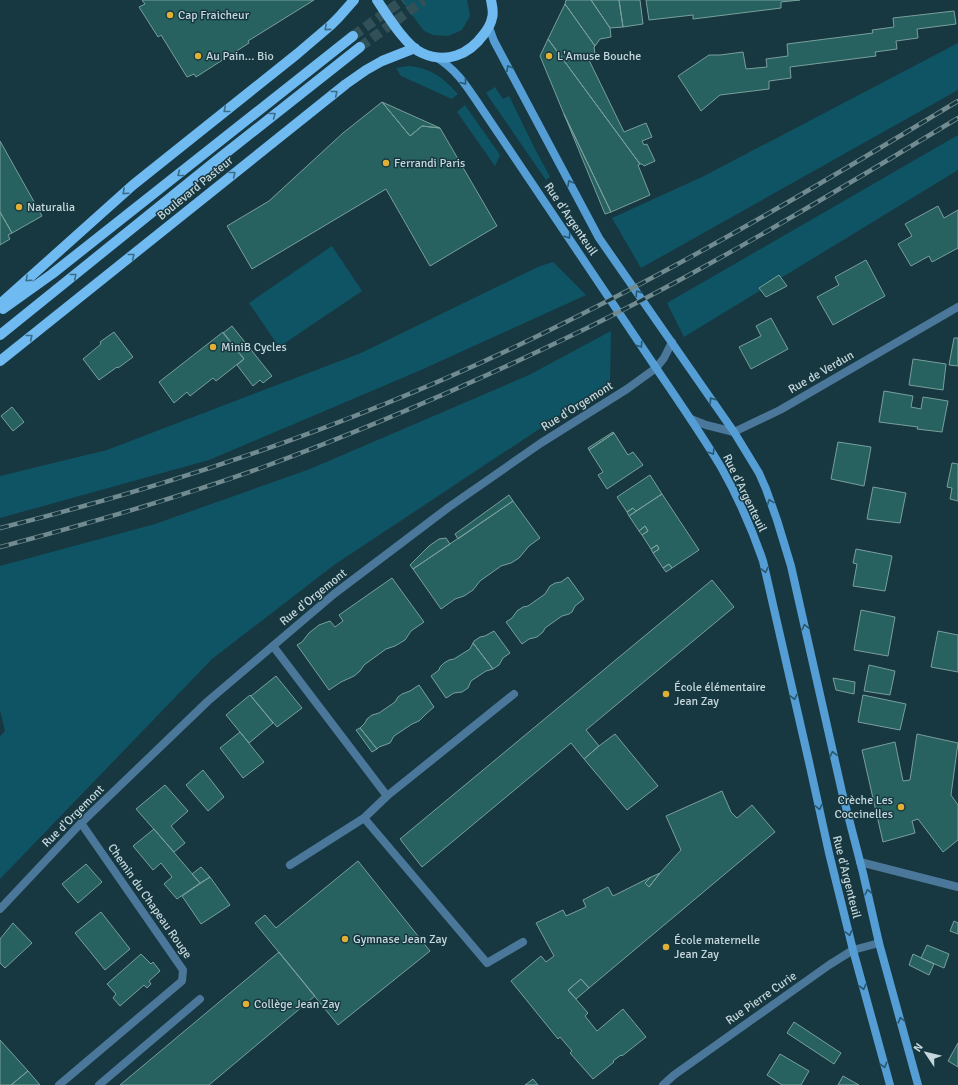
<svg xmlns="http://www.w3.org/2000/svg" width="958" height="1085" font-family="Signika,sans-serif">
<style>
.green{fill:#0f5464}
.building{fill:#276260;stroke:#799f9c}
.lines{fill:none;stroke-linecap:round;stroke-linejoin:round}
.primary-tunnel{stroke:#315057;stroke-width:10;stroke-dasharray:10 5;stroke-linecap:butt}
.service{stroke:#4b789a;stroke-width:8}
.pedestrian{stroke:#4b789a;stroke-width:8}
.minor{stroke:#4b789a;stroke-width:8}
.secondary{stroke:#549ed5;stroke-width:8}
.primary{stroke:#70baf2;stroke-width:10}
.rail-casing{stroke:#728b91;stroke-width:4.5}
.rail{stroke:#173840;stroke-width:3;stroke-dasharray:9;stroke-linecap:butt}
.oneway{stroke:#3b6c87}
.oneway2{stroke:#29576d}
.poi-dot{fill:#dfb034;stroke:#173840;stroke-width:1.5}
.labels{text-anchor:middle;stroke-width:3;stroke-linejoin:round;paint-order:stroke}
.poi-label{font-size:12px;fill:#c5d7dc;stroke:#173840;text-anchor:start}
.street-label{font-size:12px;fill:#c5d7dc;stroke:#173840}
</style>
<rect width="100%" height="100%" fill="#173840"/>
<path class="green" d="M401 0H467L470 16 462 30 448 36 433 35 424 31Z
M958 43V90L641 268 612 218 704 176Z
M409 66C433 69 442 77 458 94L452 99 401 76 396 68Z
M495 87 503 99 509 96 535 149 550 177 546 180 486 93Z
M465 105 500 155 495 166 457 112Z
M958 135V170L684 337 667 303Z
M332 246 362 291 279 347 249 303Z
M553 262 586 295 421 370 209 460 0 518V476L107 450 361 353 540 266Z
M611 331 610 382 334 565 212 659 0 879V736L5 731 0 710V566L155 524 310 469 529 375Z"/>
<path class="building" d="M142 0H314L248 41 249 43 196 77 194 74 187 77 161 35 158 37 139 7 145 4Z
M566 0H591L610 28 611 37 600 39 595 46 565 4Z
M591 0H619L623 27 610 28Z
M619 0H640L643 24 623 27Z
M646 0H800L781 2V8L693 19V15L649 20Z
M565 4 595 46 594 47 595 54 587 56 624 132 646 123 652 137 642 141 644 145 647 144 655 161 644 166 642 164H640L548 39Z
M954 11 956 24 917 29 918 38 896 41 897 49 875 52 876 56 790 67 791 78 769 81V89L720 95 701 111 678 76 709 55H720L743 52 746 69 767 67 766 59 788 56 787 44 873 33 872 30 894 27 893 18Z
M548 39 640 164 638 165 650 195 611 212 564 114 540 56Z
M382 102 410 136 422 126 440 128 497 226 430 266 386 189 252 269 227 226 269 201 343 133Z
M382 102 440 128 422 126 410 136Z
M564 114 611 212 605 214Z
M0 141 42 216 12 233 0 212Z
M938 206 944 218 958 210V248L932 262 929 256 911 266 898 244 912 236 905 224Z
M0 212 12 233 8 235 10 239 0 245Z
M866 260 885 296 833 325 817 297 839 285 835 277Z
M779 275 787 286 766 297 759 288Z
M771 318 788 349 751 369 739 347 761 336 756 326Z
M232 326 272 376 263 383 260 380 253 386 237 365 244 359 223 333Z
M114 332 133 357 118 368 117 367 99 380 83 359 101 344 100 342Z
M223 332 244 359 216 381 213 378 190 396 187 392 174 403 159 382Z
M954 338H958V366L949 365Z
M913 359 946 364 943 390 909 385Z
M884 391 913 396 911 407 921 409 923 397 948 401 942 432 917 429 918 427 879 422Z
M12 407 24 422 13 431 1 416Z
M613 432 614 433 589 450 588 448Z
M614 433 628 455 633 452 643 465 607 489 598 475 603 472 589 450Z
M838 442 871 447 864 486 831 479Z
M952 463 958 464V501L950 499 952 488 947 487Z
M650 475 662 494 636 511 633 508 627 512 617 497Z
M873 487 906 493 900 523 867 519Z
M662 494 699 550 672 568 669 564 663 568 653 553 659 549 657 545 651 549 642 535 648 531 645 526 639 531 629 516Z
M509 495 513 501 458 539 455 534Z
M513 501 540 538 529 546 519 558 511 563 501 566 480 581 473 590 464 596 455 599 441 609 413 569Z
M633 508 636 511 629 516 627 512Z
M645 526 648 531 642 535 639 531Z
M446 538 450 544 413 569 410 565 429 546 439 539Z
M657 545 659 549 653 553 651 549Z
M856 549 892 556 885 591 853 586 857 564 853 563Z
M669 564 672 568 666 572 663 568Z
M568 577 584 599 575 606 572 612 569 614 562 616 545 628 543 632 537 637 529 639 522 644 506 622 512 618 517 611 523 607 528 606 545 594 550 586 555 583 561 582Z
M392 578 424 622 411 631 405 640 395 646 386 649 364 665 360 671 354 676 341 682 329 690 297 645 302 642 309 633 319 625 330 621 335 627 343 621 339 615Z
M712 580 734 607 586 730 599 746 584 759 571 743 422 867 400 839Z
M861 610 895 617 888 656 854 650Z
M494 631 510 653 503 658 499 665 493 669 473 643 474 641 480 637 485 636Z
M938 631 958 635V672L931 667Z
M473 643 493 669 486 671 471 681 468 688 462 692 454 693 446 698 431 676 439 670 440 667 444 663 449 660 454 659 470 649Z
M869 665 895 671 890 695 864 691Z
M276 676 302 708 277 727 251 696Z
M833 678 855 682 854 694 836 690Z
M419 685 434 707 426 714 419 721 412 724 394 736 390 743 379 747 377 749 360 728 365 723 367 719 372 715 379 713 395 702 398 697 402 694 410 691Z
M250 695 273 723 249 743 226 715Z
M863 695 906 704 900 730 858 722Z
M360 728 377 749 372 752 356 730Z
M240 732 264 762 243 778 220 748Z
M615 734 658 786 627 810 584 759 599 746Z
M917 734 958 743 951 795 958 805V840L943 852 918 819 912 821 915 833 883 842 862 750 895 742 903 781 910 780Z
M203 770 224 797 208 811 186 785Z
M165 785 188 811 171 826 185 843 174 852 136 809Z
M722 791 731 812 737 818 752 805 775 832 589 988 581 979 568 990 588 1013 585 1016 597 1031 623 1009 646 1037 622 1056 621 1055 613 1061 614 1062 593 1079 570 1053 572 1051 560 1037 558 1039 511 981 541 956 546 962 554 956 536 923 563 910 566 916 586 907 583 900 608 887 613 896 651 877 645 883 649 887 660 873 681 850 666 816Z
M154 829 200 883 177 899 164 884 172 877 161 863 153 870 133 846Z
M358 861 430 951 338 1025 255 923 265 915 276 928Z
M86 864 102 882 78 903 62 884Z
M201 867 210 877 200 883 192 874Z
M660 873 649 887 645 883 651 877Z
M210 877 230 905 201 924 182 896Z
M101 912 130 949 105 970 75 933Z
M954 921 958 923V934L950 931Z
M13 923 32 943 5 968 0 963V939Z
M927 945 949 954 944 968 921 958Z
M279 952 315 996 209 1085H120Z
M141 954 151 964 153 962 160 971 149 981 151 984 147 988 144 985 120 1006 113 998 116 994 107 984Z
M913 954 934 964 929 975 909 965Z
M581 979 589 988 576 999 568 990Z
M794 1022 841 1053 834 1064 787 1033Z
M0 1040 28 1071 11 1085H0Z
M958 1043V1067L948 1061Z
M780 1054 809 1071 801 1085H782L767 1075Z
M28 1071 40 1085H11Z
M843 1076 859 1085H838Z
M533 1079 538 1085H525Z"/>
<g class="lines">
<path class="primary-tunnel" d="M353 36 403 0
M360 47 424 0"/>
<path class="service" d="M273 646 387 796 514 694
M364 818 487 963 523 942
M290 865 364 818 387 796
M99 1085 200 999"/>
<path class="pedestrian" d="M860 862 958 887"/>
<path class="minor" d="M691 419 706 425 734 432 780 410 958 307
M0 909 81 823 208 701 334 594 449 507 541 443 627 389 656 368 664 358 672 342
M59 1085 182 981 183 970 81 823
M663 1085 674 1075 829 965 853 950 879 943"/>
<path class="secondary" d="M489 27 494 41 599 238 734 432 759 473 766 489 777 520 791 566 842 792 863 873 879 943 918 1085
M436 57C457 71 464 82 478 103 532 183 586 263 640 344 667 385 696 425 721 467 738 497 752 529 763 561L809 762 829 853 853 950 890 1085"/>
<path class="primary" d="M377 0C387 15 406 46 422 53 446 64 469 55 484 34 487 30 491 24 492 18 494 12 492 6 491 0
M0 304 133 185 297 54 331 25 339 17 354 0
M3 309 52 274 353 36
M0 335 217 160 360 47
M0 361 346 84 366 70 382 61 415 48"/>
<defs>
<path id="rail" d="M0 528C199 479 397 408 580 315 710 250 834 176 958 101
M0 547C87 524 174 499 258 469 370 428 478 381 585 329 713 266 835 192 958 118"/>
</defs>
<use href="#rail" class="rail-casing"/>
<use href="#rail" class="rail"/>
</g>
<defs><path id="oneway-chevron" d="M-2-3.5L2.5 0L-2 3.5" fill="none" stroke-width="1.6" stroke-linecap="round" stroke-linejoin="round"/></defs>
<g class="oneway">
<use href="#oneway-chevron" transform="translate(327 28) rotate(139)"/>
<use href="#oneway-chevron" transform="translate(335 93) rotate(-39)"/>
<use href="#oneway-chevron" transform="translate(226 110) rotate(141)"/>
<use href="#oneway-chevron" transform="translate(273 115) rotate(-38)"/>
<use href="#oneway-chevron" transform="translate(180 174) rotate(142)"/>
<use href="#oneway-chevron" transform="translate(233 174) rotate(-39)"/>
<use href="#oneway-chevron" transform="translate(125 192) rotate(138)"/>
<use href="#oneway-chevron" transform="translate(132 256) rotate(-39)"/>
<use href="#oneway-chevron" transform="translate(74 276) rotate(-39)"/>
<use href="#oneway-chevron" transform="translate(28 279) rotate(138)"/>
<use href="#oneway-chevron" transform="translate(30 337) rotate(-39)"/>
</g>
<g class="oneway2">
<use href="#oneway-chevron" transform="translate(509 68) rotate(-118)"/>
<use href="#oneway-chevron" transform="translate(464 82) rotate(52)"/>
<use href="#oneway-chevron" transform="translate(570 183) rotate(-118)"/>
<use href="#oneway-chevron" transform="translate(568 236) rotate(56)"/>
<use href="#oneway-chevron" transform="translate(638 293) rotate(-125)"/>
<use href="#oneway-chevron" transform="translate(640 345) rotate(56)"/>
<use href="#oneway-chevron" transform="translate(712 400) rotate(-124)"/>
<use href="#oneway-chevron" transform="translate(712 452) rotate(58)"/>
<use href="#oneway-chevron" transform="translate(770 502) rotate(-111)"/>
<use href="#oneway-chevron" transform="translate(765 570) rotate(77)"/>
<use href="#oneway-chevron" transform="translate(805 627) rotate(-103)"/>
<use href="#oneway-chevron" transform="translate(794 697) rotate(77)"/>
<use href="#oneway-chevron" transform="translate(833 754) rotate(-103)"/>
<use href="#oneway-chevron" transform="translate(819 807) rotate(78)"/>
<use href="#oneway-chevron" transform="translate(868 892) rotate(-103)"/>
<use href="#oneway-chevron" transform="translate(849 933) rotate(76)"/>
<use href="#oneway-chevron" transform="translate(863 987) rotate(75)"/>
<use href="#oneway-chevron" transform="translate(901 1020) rotate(-105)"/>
<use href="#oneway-chevron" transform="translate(884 1065) rotate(74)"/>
</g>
<g class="poi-dot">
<circle cx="170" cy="15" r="4"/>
<circle cx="198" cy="56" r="4"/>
<circle cx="549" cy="56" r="4"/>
<circle cx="386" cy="163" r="4"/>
<circle cx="19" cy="207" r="4"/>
<circle cx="213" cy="347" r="4"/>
<circle cx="666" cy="694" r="4"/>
<circle cx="901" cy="807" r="4"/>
<circle cx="345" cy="939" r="4"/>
<circle cx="666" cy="947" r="4"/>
<circle cx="246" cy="1004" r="4"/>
</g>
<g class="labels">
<g class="poi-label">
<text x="178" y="19">Cap Fraicheur</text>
<text x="206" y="60">Au Pain... Bio</text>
<text x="557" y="60">L'Amuse Bouche</text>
<text x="394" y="167">Ferrandi Paris</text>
<text x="27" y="211">Naturalia</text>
<text x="221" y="351">MiniB Cycles</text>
<text x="674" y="691">École élémentaire<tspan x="674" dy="14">Jean Zay</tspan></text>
<text x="893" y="804" text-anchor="end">Crèche Les<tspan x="893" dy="14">Coccinelles</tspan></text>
<text x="353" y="943">Gymnase Jean Zay</text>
<text x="674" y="944">École maternelle<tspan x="674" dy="14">Jean Zay</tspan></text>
<text x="254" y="1008">Collège Jean Zay</text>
</g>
<g class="street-label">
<text transform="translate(195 188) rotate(-39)" y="4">Boulevard Pasteur</text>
<text transform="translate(571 219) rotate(56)" y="4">Rue d'Argenteuil</text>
<text transform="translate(821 372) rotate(-30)" y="4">Rue de Verdun</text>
<text transform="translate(577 406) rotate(-32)" y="4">Rue d'Orgemont</text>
<text transform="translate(745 493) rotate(64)" y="4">Rue d'Argenteuil</text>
<text transform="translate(313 597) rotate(-39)" y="4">Rue d'Orgemont</text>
<text transform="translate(73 816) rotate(-45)" y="4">Rue d'Orgemont</text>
<text transform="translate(847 877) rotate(76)" y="4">Rue d'Argenteuil</text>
<text transform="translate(150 901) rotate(55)" y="4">Chemin du Chapeau Rouge</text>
<text transform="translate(761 998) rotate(-35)" y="4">Rue Pierre Curie</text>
</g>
</g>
<g transform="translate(926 1053) rotate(305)" stroke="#173840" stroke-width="3" paint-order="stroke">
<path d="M0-3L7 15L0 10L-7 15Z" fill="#c5d7dc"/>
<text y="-6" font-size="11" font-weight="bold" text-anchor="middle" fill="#c5d7dc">N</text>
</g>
</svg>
